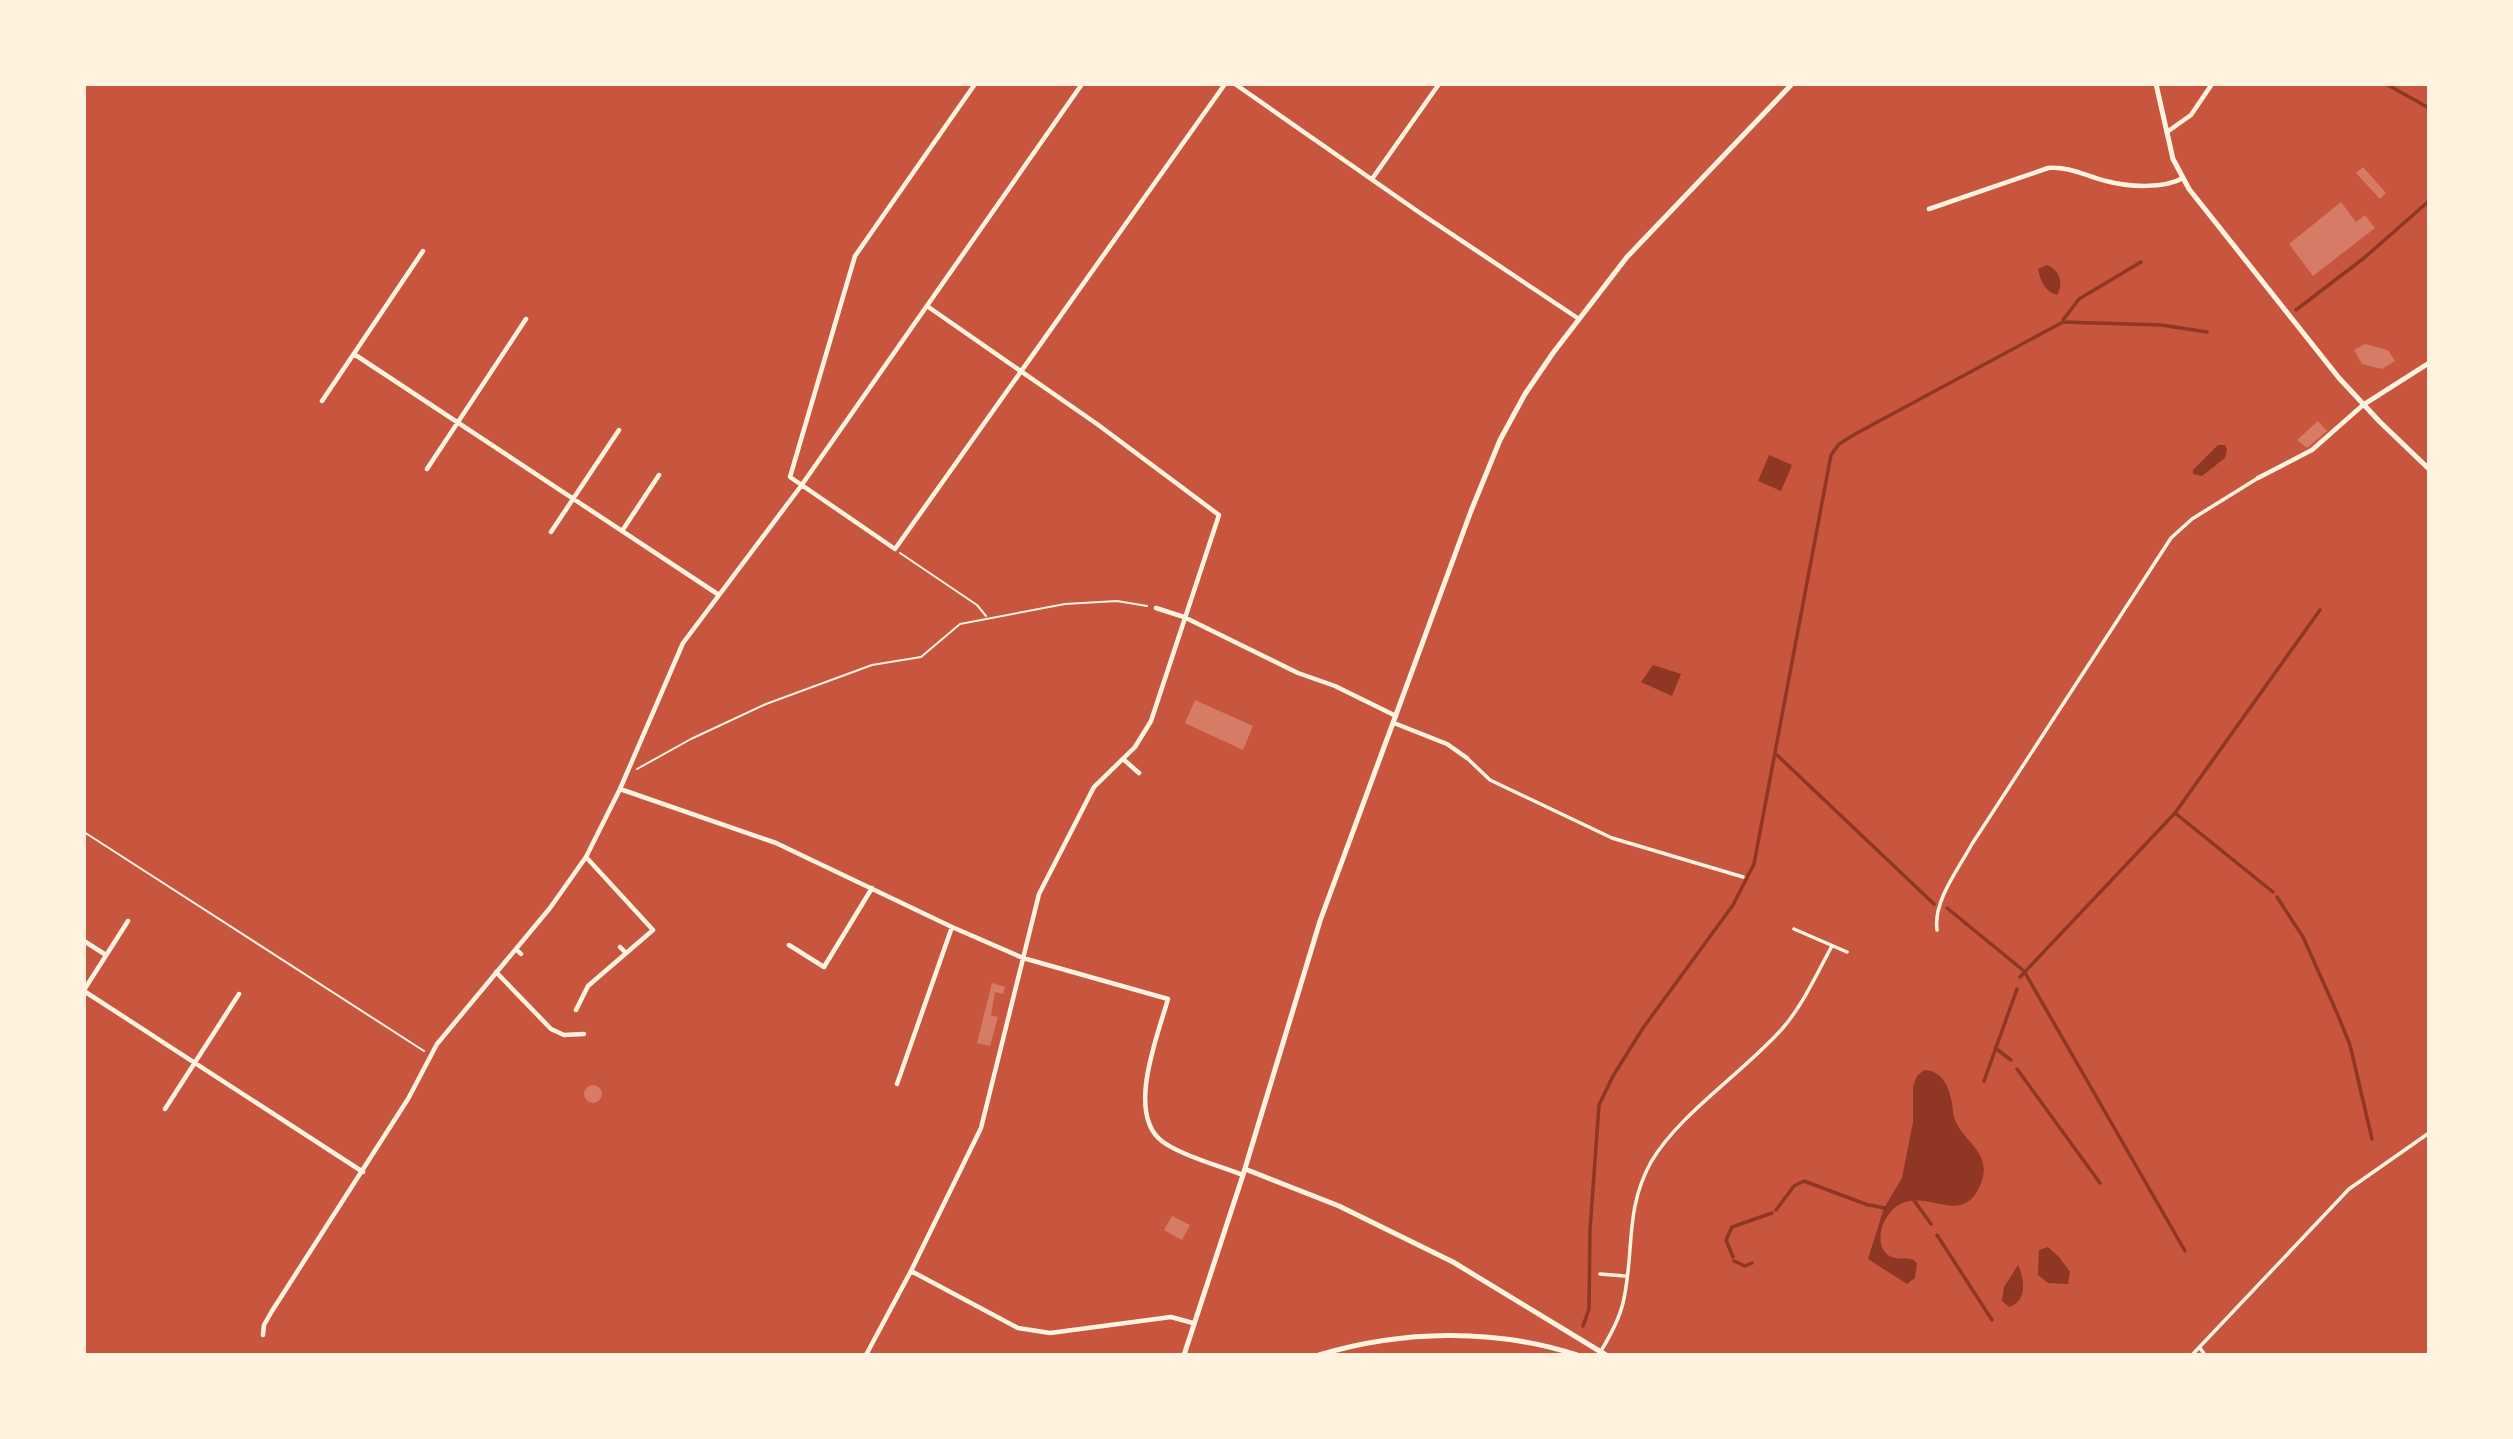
<svg xmlns="http://www.w3.org/2000/svg" width="2513" height="1439" font-family="Quicksand,sans-serif">
<style>
.water{fill:#8f3625}
.lines{fill:none;stroke-linecap:round;stroke-linejoin:round}
.stream{stroke:#8f3625;stroke-width:3.5}
.building{fill:#d67c66}
.path{stroke:#fff3e0;stroke-width:2}
.pedestrian{stroke:#fff3e0;stroke-width:3.5}
.minor{stroke:#fff3e0;stroke-width:4.5}
.tertiary{stroke:#fff3e0;stroke-width:5}
</style>
<rect width="100%" height="100%" fill="#c8553d"/>
<path class="water" d="M2047 265C2060 270 2064 284 2057 295 2044 291 2041 281 2038 269Z
M2218 445H2225L2227 450 2225 458 2202 476 2193 474V470Z
M1769 455 1792 465 1781 491 1758 481Z
M1653 665 1681 674 1672 696 1641 682Z
M1924 1070C1943 1071 1949 1087 1952 1103 1953 1110 1953 1118 1957 1124 1967 1144 1992 1154 1981 1183 1961 1237 1913 1171 1885 1220 1878 1232 1878 1252 1892 1257 1902 1261 1909 1255 1917 1263L1915 1278 1907 1284 1868 1259 1884 1208 1902 1178 1913 1122V1086L1917 1076Z
M2048 1247 2059 1257 2070 1272 2068 1284 2048 1283 2038 1275 2039 1250Z
M2018 1265C2025 1279 2027 1302 2009 1307L2002 1301 2004 1287Z"/>
<g class="lines">
<path class="stream" d="M2386 84 2429 108
M2296 310 2364 258 2429 201
M2063 320 2079 299 2141 262
M1777 755 1934 904
M2175 813 2320 610
M2277 897 2303 937 2337 1013 2350 1045 2372 1139
M1947 908 2024 971 2185 1251
M2020 977 2175 813 2273 892
M1995 1048 2011 1060
M2017 1069 2100 1183
M1984 1081 2017 989
M1913 1199 1931 1224
M1870 1205 1884 1208
M1776 1210 1794 1186 1804 1181 1868 1205
M1937 1235 1992 1320
M1733 1257 1726 1240 1732 1227 1772 1213
M1734 1261 1745 1266 1752 1263
M1583 1326 1589 1309 1590 1230 1599 1105 1613 1076 1643 1028 1733 905 1754 864 1831 455 1839 444 1857 433 2063 322 2161 325 2207 332"/>
</g>
<path class="building" d="M2363 167 2386 193 2380 199 2356 173Z
M2341 202 2356 222 2365 215 2375 228 2313 276 2289 244Z
M2365 344 2388 350 2395 361 2382 369 2362 364 2354 350Z
M2318 421 2327 431 2307 448 2297 440Z
M1195 700 1253 726 1243 750 1185 723Z
M992 983 1005 987 1003 994 995 992 991 1015 998 1017 990 1046 977 1043Z
M584 1094a9 9 0 1 1 18 0a9 9 0 1 1-18 0Z
M1172 1216 1190 1225 1182 1240 1164 1230Z"/>
<g class="lines">
<path class="path" d="M900 553 977 605 986 616
M637 769 691 739 766 704 872 665 921 657 960 624 1065 604 1117 601 1147 606
M84 832 424 1051"/>
<path class="pedestrian" d="M1467 758 1490 780 1612 838 1743 877
M1794 929 1847 952
M1937 930C1933 901 1959 868 1972 844L2171 538 2192 519 2258 478
M1600 1274 1625 1276
M2200 1348 2205 1355
M1601 1351C1610 1336 1619 1320 1623 1303 1635 1252 1624 1211 1651 1162 1679 1114 1744 1072 1782 1029 1803 1005 1817 973 1832 946
M2192 1355 2349 1189 2429 1133"/>
<path class="minor" d="M975 84 855 256 790 477 895 549 1225 84
M1235 84 1420 213 1579 319
M2167 132 2191 115 2212 84
M1372 179 1439 84
M1929 209 2048 168C2069 166 2086 176 2106 181 2128 187 2164 189 2183 178
M927 306 1097 424 1219 515 1151 721 1135 747 1094 787 1039 894 981 1128 911 1271 1018 1328 1050 1333 1171 1317 1193 1323
M354 354 719 595
M322 401 423 251
M427 469 526 319
M2258 478 2312 450 2363 405
M622 531 659 475
M551 532 619 430
M1156 608 1184 617 1298 673 1335 686 1396 716
M1394 723 1447 744 1467 758
M1123 759 1139 773
M620 789 683 643 801 486 1082 84
M84 941 106 955
M789 945 824 967 872 888
M620 947 626 953
M516 949 521 954
M496 972 551 1029 564 1035 584 1034
M84 990 128 921
M84 991 363 1172
M576 1010 588 986 653 930 586 857
M897 1084 952 927
M165 1109 239 994
M263 1335 264 1325 272 1311 408 1099 437 1044 550 908 586 857 620 789 776 843 952 927 1023 958 1168 999C1158 1035 1125 1115 1163 1142 1183 1156 1220 1166 1243 1175
M866 1355 911 1271"/>
<path class="tertiary" d="M2156 84 2173 159 2189 189 2339 378 2380 422 2429 469
M2363 405 2429 363
M1245 1169 1339 1206 1453 1262 1606 1355
M1184 1355 1243 1175 1320 921 1471 511 1500 440 1525 394 1553 353 1627 257 1792 84
M1319 1355C1402 1330 1494 1328 1577 1355"/>
</g>
<rect width="2513" height="1439" fill="none" stroke="#fff3e0" stroke-width="172"/>
</svg>
